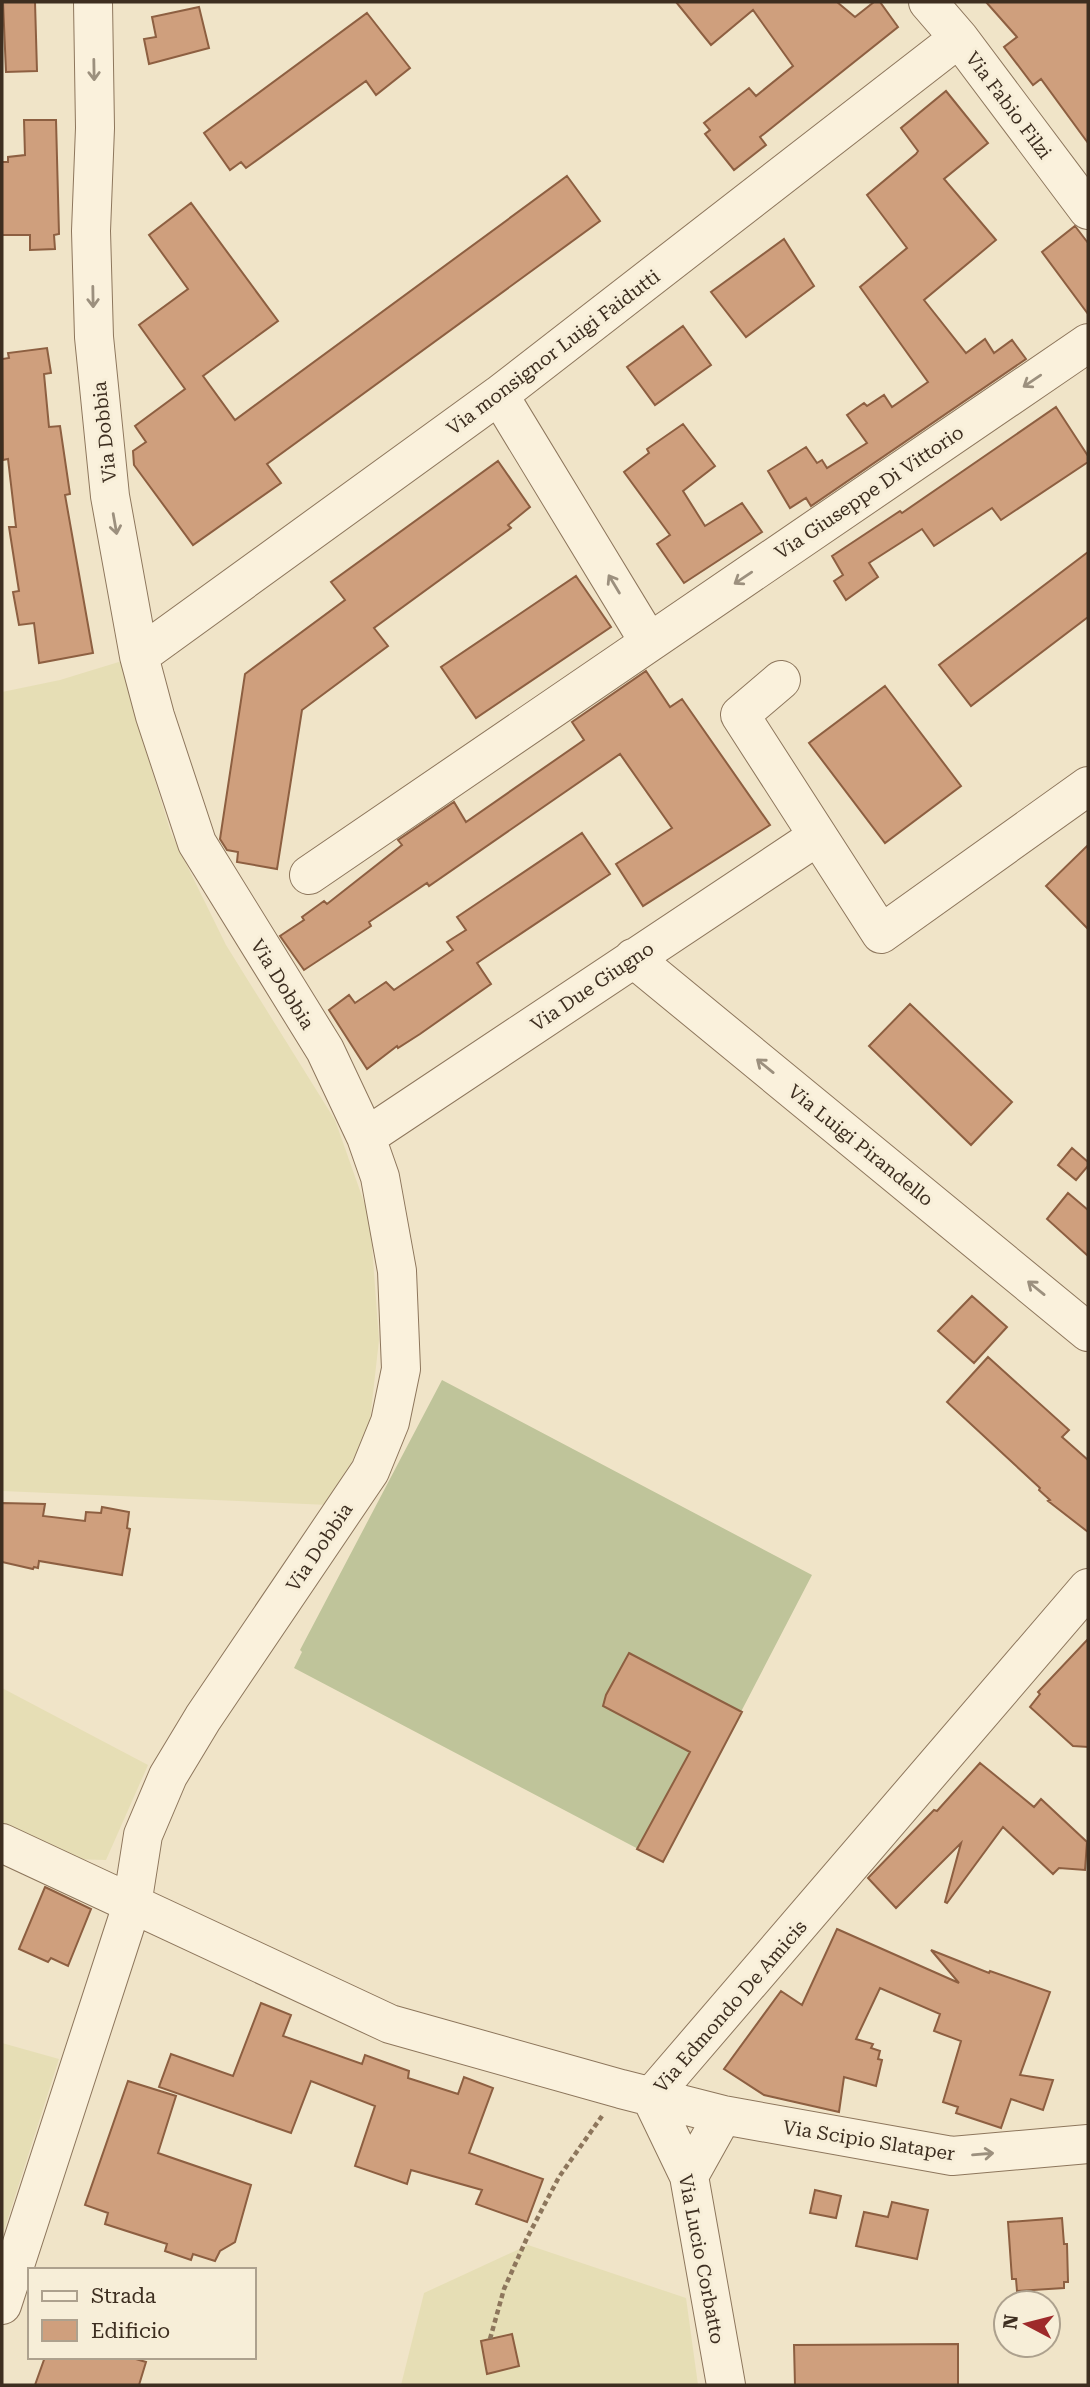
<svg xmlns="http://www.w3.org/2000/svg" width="1090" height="2387" font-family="'Roboto Serif',serif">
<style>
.farmland{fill:#e6deb5}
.cemetery{fill:#bfc49a}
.building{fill:#cf9f7d;stroke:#8d5f41;stroke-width:2}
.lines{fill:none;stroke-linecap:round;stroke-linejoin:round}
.minor-casing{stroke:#8d765c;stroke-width:40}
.path{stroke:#8d765c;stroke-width:4.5;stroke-dasharray:5 3.5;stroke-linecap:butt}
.minor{stroke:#faf1dc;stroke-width:38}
.oneway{stroke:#9c907e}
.labels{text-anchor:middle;stroke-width:6;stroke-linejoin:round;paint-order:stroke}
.street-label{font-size:19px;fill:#3d2e20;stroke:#f7eed8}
</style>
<rect width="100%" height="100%" fill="#f0e4c8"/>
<path class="farmland" d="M122 661 133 709 171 833 226 945 335 1120 370 1219 379 1340 369 1429 329 1505 2 1491V692L60 680Z
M2 1688 148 1765 106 1860 69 1859 2 1826Z
M2 2043 59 2059 2 2237Z
M528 2245 686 2298 698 2385H401L424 2293Z"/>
<path class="cemetery" d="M442 1380 812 1575 663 1862 294 1668 302 1652 300 1650Z"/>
<path class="building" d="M3 2H35L37 71 6 72Z
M676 2H837L855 17 874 2H880L898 27 760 137 766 145 734 170 705 134 710 130 704 123 749 88 756 96 793 66 753 10 711 45Z
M986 2H1088V143L1041 79 1033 85 1004 47 1017 37Z
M199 7 209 48 149 64 144 39 156 37 152 17Z
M367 13 410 68 376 95 366 81 246 168 241 162 230 170 204 133Z
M946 91 988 143 944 179 996 240 924 300 966 353 985 339 994 353 1012 340 1026 359 811 506 806 498 790 508 768 471 806 447 817 463 822 460 827 468 867 443 847 415 864 403 867 406 884 395 892 407 928 382 860 287 907 248 867 195 916 154 918 151 901 128Z
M24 120H56L59 234 54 235 55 249 30 250V235H2V162H8V157L25 155Z
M567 176 600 221 267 464 281 483 193 545 134 465 133 451 146 442 135 426 185 389 139 325 188 289 149 235 191 203 278 321 203 376 235 420Z
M1075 226 1088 243V314L1042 252Z
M784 239 814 286 746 337 711 292Z
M683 326 711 365 655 405 627 367Z
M47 348 51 373 44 374 49 427 60 426 70 494 65 495 93 653 39 663 34 623 19 625 13 592 19 591 9 527H16L8 459 3 460 2 359 9 358 8 353Z
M1056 407 1088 456V462L1001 520 992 508 934 546 922 529 869 563 878 577 846 600 834 581 843 575 832 556 900 511 902 513Z
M683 424 715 466 683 491 705 526 742 503 762 532 684 583 657 544 670 535 624 472 649 453 647 449Z
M498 461 530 507 508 525 511 528 374 628 388 646 302 710 277 869 237 862 238 852 227 850 220 839 245 674 345 600 331 582Z
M1088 552V617L971 706 939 665Z
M576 576 611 627 476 718 441 667Z
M646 671 670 707 682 699 770 825 643 906 616 864 672 828 620 754 429 886 427 883 369 922 371 926 304 970 280 936 304 920 302 917 324 901 327 904 402 845 398 840 454 802 466 822 584 740 572 722Z
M885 686 961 786 885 843 809 743Z
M582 833 610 874 477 963 491 984 420 1034 398 1048 397 1046 367 1069 329 1010 349 995 355 1003 386 982 394 990 453 950 447 942 466 930 457 917Z
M1088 845V929L1046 886Z
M910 1004 1012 1102 971 1145 869 1046Z
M1072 1148 1088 1162V1166L1076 1180 1058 1165Z
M1068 1193 1088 1210V1256L1047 1219Z
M972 1296 1007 1327 974 1363 938 1331Z
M988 1357 1069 1430 1062 1437 1088 1460V1532L1048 1501 1050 1500 1039 1490 1040 1488 947 1402Z
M2 1503 45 1504 43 1516 85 1521 86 1512 101 1513 102 1507 129 1512 127 1528 130 1529 122 1575 39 1561 38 1568 34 1567 33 1569 2 1562Z
M1088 1639V1747L1073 1746 1030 1707 1040 1694 1038 1692Z
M629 1653 742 1712 663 1862 637 1849 690 1752 603 1706 606 1695Z
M980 1763 1034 1807 1041 1799 1087 1842 1085 1870 1059 1868 1053 1874 1003 1827 947 1903 945 1902 961 1843 896 1908 868 1878 934 1810 937 1811Z
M45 1887 91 1909 68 1966 51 1958 48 1962 19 1949Z
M837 1929 959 1983 931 1950 989 1973 990 1971 1050 1992 1020 2075 1053 2080 1043 2110 1011 2099 1001 2128 956 2113 958 2107 943 2102 961 2041 934 2031 940 2014 880 1988 856 2039 873 2044 871 2048 880 2051 878 2059 882 2060 876 2086 844 2077 839 2112 764 2095 724 2069 781 1991 802 2005Z
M261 2003 291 2015 283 2036 362 2064 365 2055 409 2071 408 2078 458 2094 464 2077 493 2088 469 2153 543 2179 527 2222 476 2204 482 2190 411 2170 407 2184 355 2166 375 2106 311 2081 291 2133 159 2087 171 2054 233 2076Z
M128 2081 176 2096 158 2153 251 2185 235 2242 220 2251 215 2261 193 2254 191 2260 165 2251 167 2244 105 2224 108 2213 85 2205Z
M815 2190 841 2196 836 2218 810 2213Z
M892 2202 928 2210 917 2259 856 2246 864 2212 888 2217Z
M1062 2218 1064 2244H1067L1068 2282H1064V2288L1017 2291 1016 2279H1012L1008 2222Z
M512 2334 519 2366 487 2374 481 2341Z
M958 2344V2385H795L794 2345Z
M45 2357H129L146 2362 139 2385H35Z"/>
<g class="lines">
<defs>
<path id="minor" d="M928 2 959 38 1088 210
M499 395 649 642
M139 656 499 395 959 38
M781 680 740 715 881 934 1088 786
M309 875 1088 343
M633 958 1088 1332
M366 1137 818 836
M2 1843 390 2024 621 2089 723 2115 952 2156 1088 2144
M651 2097 1088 1588
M651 2097 689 2176 726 2385
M689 2176 723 2115
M2 2305 132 1905 143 1835 168 1776 203 1718 370 1471 390 1422 401 1369 397 1271 380 1177 366 1137 325 1050 197 843 155 716 139 656 110 496 94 337 91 231 95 128 93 2"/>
</defs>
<use href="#minor" class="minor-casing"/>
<path class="path" d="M490 2339 504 2289 527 2238 559 2177 602 2116"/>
<use href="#minor" class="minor"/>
</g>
<defs><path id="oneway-shaft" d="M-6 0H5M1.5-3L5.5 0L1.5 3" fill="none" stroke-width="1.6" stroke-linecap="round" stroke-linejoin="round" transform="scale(1.75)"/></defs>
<g class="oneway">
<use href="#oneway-shaft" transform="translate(94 70) rotate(89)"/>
<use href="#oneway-shaft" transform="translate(93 297) rotate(89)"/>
<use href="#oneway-shaft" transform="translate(1032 381) rotate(146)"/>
<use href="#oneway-shaft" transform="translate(115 524) rotate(80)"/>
<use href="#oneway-shaft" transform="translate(743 578) rotate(146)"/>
<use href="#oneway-shaft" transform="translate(614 584) rotate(-121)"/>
<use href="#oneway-shaft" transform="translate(765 1066) rotate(-141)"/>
<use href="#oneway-shaft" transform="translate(1036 1288) rotate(-141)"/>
<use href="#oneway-shaft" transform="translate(983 2154) rotate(-5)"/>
</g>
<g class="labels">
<g class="street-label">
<text transform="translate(1009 105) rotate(53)" y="7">Via Fabio Filzi</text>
<text transform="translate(553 352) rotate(-37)" y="7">Via monsignor Luigi Faidutti</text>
<text transform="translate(104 432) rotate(-96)" y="7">Via Dobbia</text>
<text transform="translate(869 492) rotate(-34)" y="7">Via Giuseppe Di Vittorio</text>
<text transform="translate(283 984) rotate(58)" y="7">Via Dobbia</text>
<text transform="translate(592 986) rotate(-34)" y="7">Via Due Giugno</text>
<text transform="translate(861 1145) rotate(39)" y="7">Via Luigi Pirandello</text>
<text transform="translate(319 1547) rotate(-56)" y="7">Via Dobbia</text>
<text transform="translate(730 2006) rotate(-49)" y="7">Via Edmondo De Amicis</text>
<text transform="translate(869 2140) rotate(9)" y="7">Via Scipio Slataper</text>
<text transform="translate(702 2259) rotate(79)" y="7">Via Lucio Corbatto</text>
</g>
</g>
<rect width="1090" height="2387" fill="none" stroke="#3d2e20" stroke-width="7"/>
<rect x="28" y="2268" width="228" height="91" fill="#f7eed8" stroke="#ada18e" stroke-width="2"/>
<rect x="42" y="2291" width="35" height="10" fill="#faf1dc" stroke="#ada18e" stroke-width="2"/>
<text x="91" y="2303" font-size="21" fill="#3d2e20">Strada</text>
<rect x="42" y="2320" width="35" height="21" fill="#cf9f7d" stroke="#ada18e" stroke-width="2"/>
<text x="91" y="2338" font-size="21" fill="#3d2e20">Edificio</text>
<g transform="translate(1027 2324) rotate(277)"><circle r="33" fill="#f7eed8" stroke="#ada18e" stroke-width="2"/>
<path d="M0-5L12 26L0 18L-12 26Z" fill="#9e2a2b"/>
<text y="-10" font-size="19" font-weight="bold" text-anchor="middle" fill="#3d2e20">N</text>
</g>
</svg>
